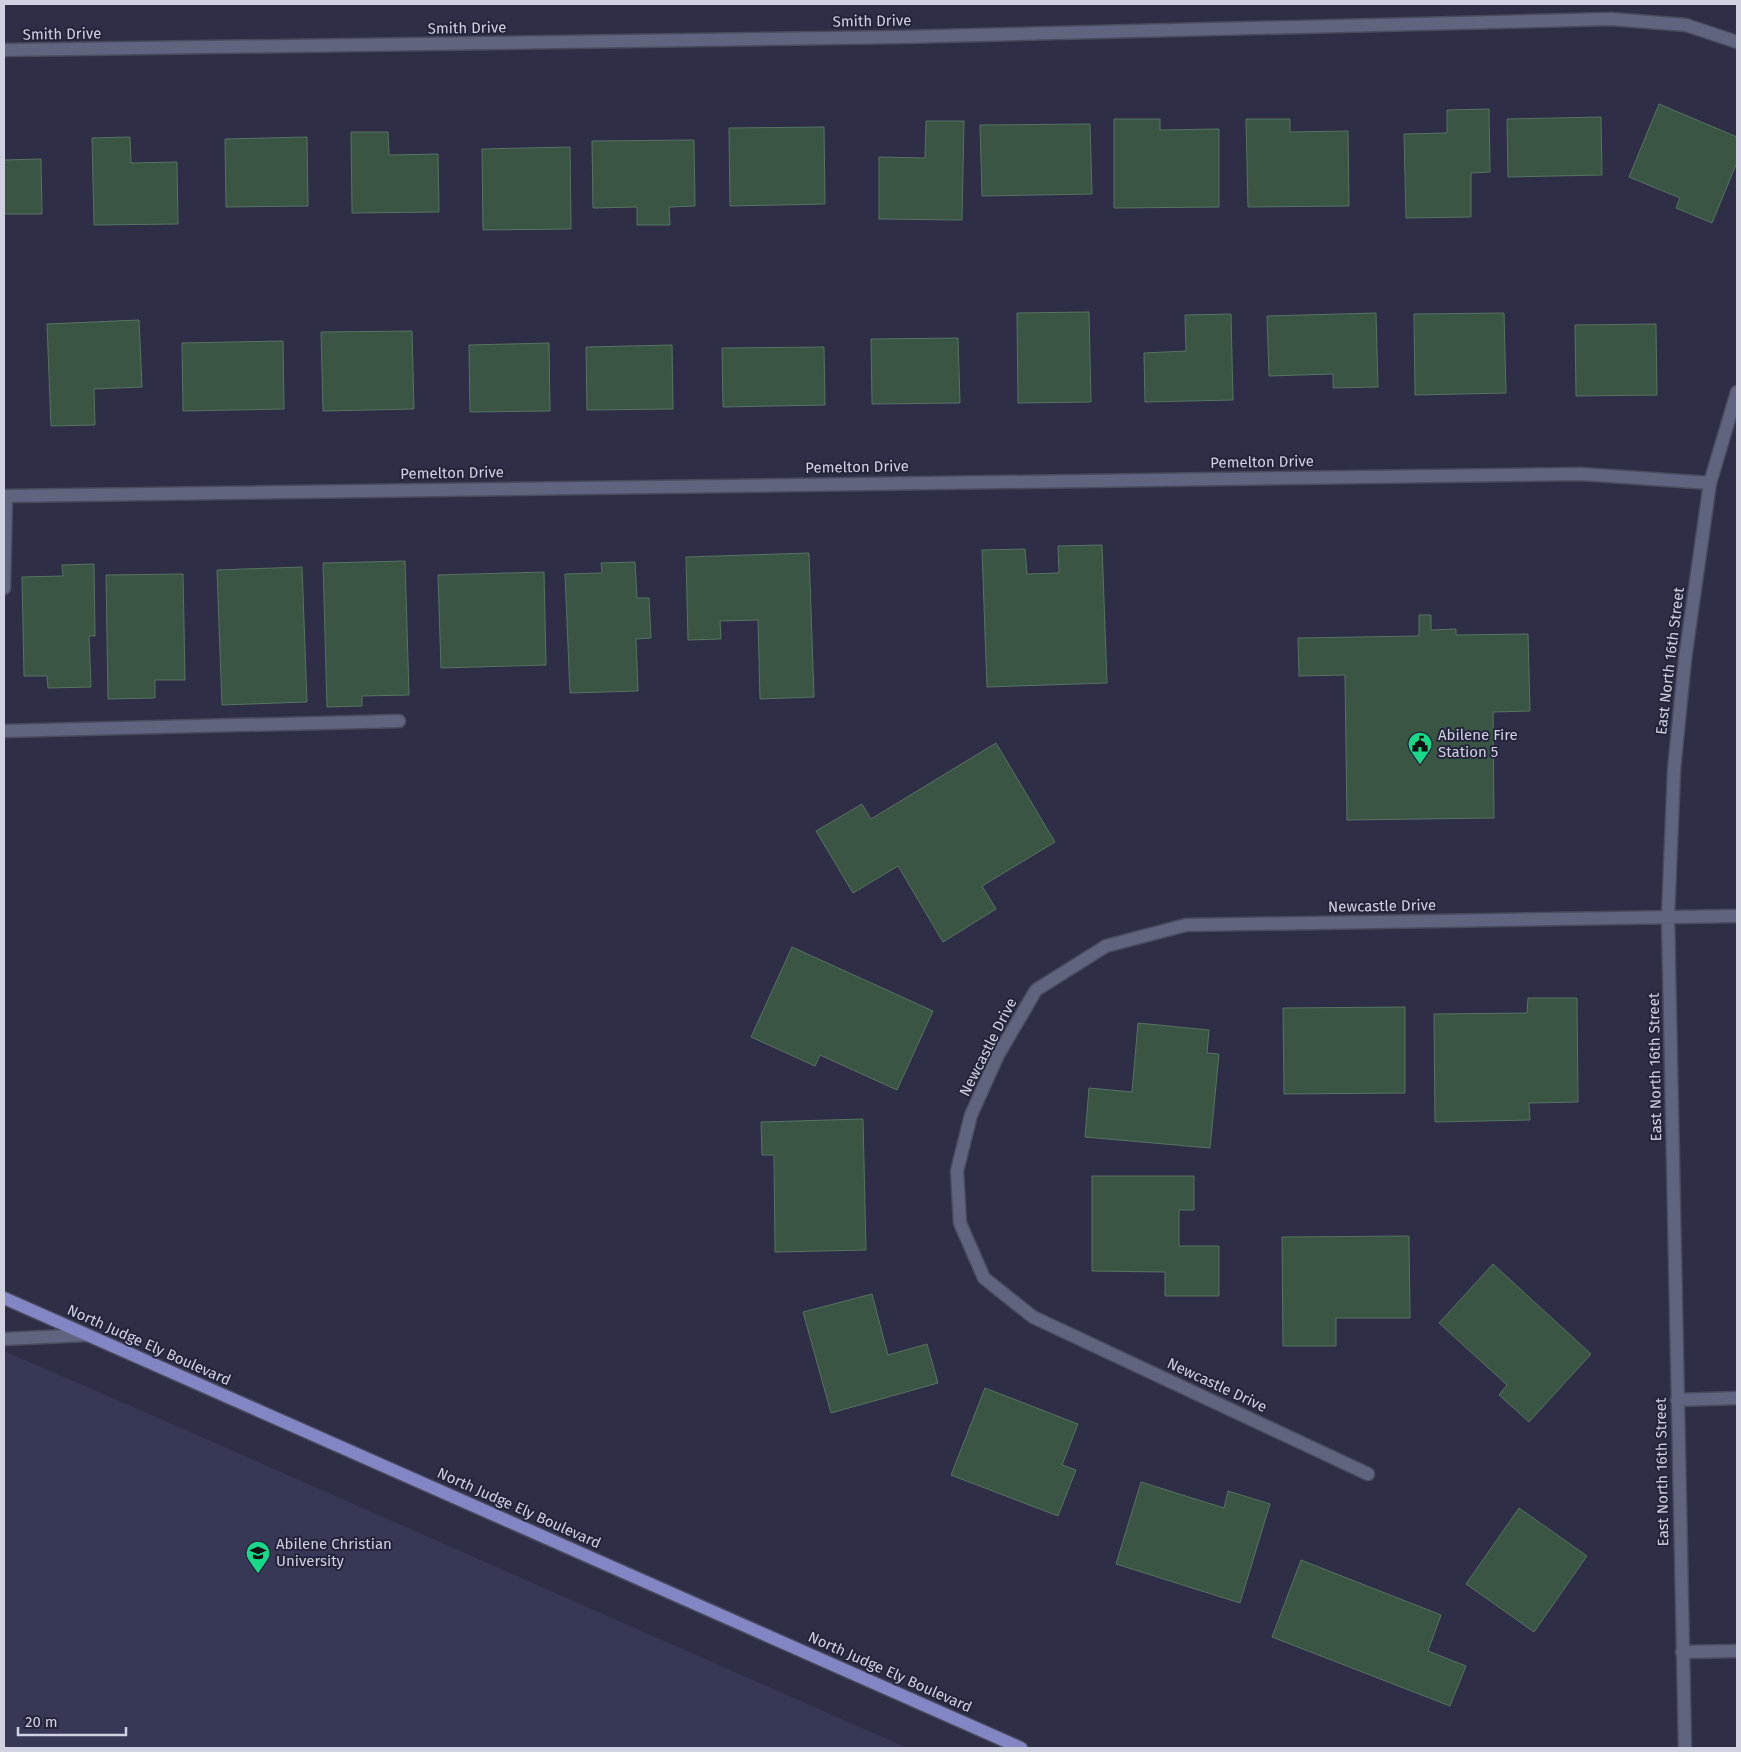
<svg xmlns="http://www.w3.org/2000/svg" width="1741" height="1752" font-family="'Fira Sans',sans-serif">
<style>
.built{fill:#363856}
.building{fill:#3b5545;stroke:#577362}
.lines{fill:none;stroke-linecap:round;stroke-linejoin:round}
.minor-casing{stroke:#4a4b5f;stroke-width:15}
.major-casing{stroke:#4a4b5f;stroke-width:15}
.minor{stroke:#61647e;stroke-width:12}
.major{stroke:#8386c4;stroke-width:12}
.labels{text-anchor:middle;stroke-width:4;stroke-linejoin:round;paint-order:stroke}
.street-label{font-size:15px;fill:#d0d2e1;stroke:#24253c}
.poi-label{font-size:15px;fill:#d0d2e1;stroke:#24253c;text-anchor:start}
</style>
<rect width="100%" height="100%" fill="#2e2f47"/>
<path class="built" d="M4 1351 165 1421 907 1748H4Z"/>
<path class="building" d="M1659 104 1737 137V162L1712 223 1676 208 1680 198 1629 177Z
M1489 109 1490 172 1471 173V217L1406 218 1404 134 1447 133V110Z
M1601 117 1602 175 1508 177 1507 119Z
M1114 119H1160V130L1219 129V207L1114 208Z
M1246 119H1290V132L1348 131 1349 206 1248 207Z
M926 121H964L962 220 879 219V157L925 158Z
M1090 124 1092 194 982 196 980 125Z
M824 127 825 204 730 206 729 128Z
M351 132H388L389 155 438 154 439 212 352 213Z
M130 137 131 163 177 162 178 224 94 225 92 138Z
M307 137 308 206 226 207 225 139Z
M694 140 695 206 669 207 670 225H637V207L593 208 592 141Z
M570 147 571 229 483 230 482 149Z
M41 159 42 214H4V160Z
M1089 312 1091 402 1018 403 1017 313Z
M1376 313 1378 387 1333 388V374L1269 376 1267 316Z
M1504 313 1506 393 1415 395 1414 314Z
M1231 314 1233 400 1145 402 1144 353 1186 351 1185 315Z
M139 320 142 387 94 389 95 425 51 426 47 324Z
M1656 324 1657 395 1576 396 1575 325Z
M412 331 414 409 323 411 321 332Z
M958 338 960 403 872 404 871 339Z
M283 341 284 409 183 411 182 343Z
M549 343 550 411 470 412 469 345Z
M672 345 673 409 587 410 586 347Z
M824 347 825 405 723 407 722 348Z
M1102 545 1107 683 987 687 982 550 1025 549 1027 574 1059 573 1058 546Z
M809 553 814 697 760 699 758 620 720 621 721 639 688 640 686 557Z
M405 561 409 695 362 696V706L327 707 323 563Z
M635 562 637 598H649L651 638 636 639 638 691 570 693 565 574 602 573 601 563Z
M94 564 95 636H89L91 687 48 688 47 676H24L22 577 63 576 62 565Z
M302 567 307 702 222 705 217 570Z
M544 572 546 665 441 668 438 575Z
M183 574 185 680H155V698L108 699 106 575Z
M1419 615H1431V630L1456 629V635L1528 634 1530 711 1493 712 1494 818 1347 820 1345 675 1299 676 1298 638 1419 636Z
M996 743 1055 842 982 886 996 909 943 942 898 866 853 893 816 831 862 804 871 819Z
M792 947 933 1011 897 1090 820 1055 815 1066 751 1037Z
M1528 998H1577L1578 1102 1529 1103 1530 1120 1435 1122 1434 1014 1527 1013Z
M1405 1007V1093L1284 1094 1283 1008Z
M1138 1023 1209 1030 1207 1053 1219 1054 1210 1148 1085 1137 1089 1088 1132 1092Z
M863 1119 866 1250 775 1252 774 1155H762L761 1122Z
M1092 1176H1194V1210H1179V1246H1219V1296H1165V1272L1092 1271Z
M1409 1236 1410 1318H1336V1346H1283L1282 1237Z
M1493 1264 1591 1354 1529 1422 1499 1395 1507 1385 1439 1323Z
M872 1294 888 1355 927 1344 938 1383 831 1413 803 1312Z
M985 1388 1078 1424 1062 1465 1076 1470 1058 1516 951 1475Z
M1141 1482 1224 1508 1228 1491 1270 1504 1240 1603 1116 1564Z
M1519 1508 1587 1556 1534 1632 1466 1584Z
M1301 1560 1441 1615 1428 1651 1466 1666 1450 1706 1272 1637Z"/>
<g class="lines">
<defs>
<path id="minor" d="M4 50 901 37 1611 19 1686 25 1737 42
M4 496 1581 474 1710 483
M4 588 6 496
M4 731 399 721
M4 1339 87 1335
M1677 1400 1737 1398
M1368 1474 1033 1317 984 1278 960 1223 957 1171 971 1115 998 1055 1036 990 1106 946 1186 925 1737 916
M1682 1652 1737 1651
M1685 1748 1668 917 1674 770 1685 659 1710 483 1737 392"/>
<path id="major" d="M4 1298 1021 1748"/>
</defs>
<use href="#minor" class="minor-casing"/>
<use href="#major" class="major-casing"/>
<use href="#minor" class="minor"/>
<use href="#major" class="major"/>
</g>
<defs>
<symbol id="civic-pin" viewBox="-11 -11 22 30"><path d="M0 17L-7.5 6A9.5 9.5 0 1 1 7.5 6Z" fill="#17d989" stroke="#24253c"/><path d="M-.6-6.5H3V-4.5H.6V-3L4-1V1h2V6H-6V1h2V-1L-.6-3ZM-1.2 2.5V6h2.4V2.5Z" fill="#111"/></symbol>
<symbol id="university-pin" viewBox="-11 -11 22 30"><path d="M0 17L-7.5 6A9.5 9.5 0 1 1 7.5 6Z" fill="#17d989" stroke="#24253c"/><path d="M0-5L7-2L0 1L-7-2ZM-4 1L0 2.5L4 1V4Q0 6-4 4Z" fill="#111"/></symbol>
</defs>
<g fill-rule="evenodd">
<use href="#civic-pin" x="1406" y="730" width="28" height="38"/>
<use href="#university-pin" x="244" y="1539" width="28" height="38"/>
</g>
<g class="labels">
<g class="street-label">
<text transform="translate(872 21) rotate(-1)" y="5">Smith Drive</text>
<text transform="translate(467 28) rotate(-1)" y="5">Smith Drive</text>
<text transform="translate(62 34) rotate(-1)" y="5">Smith Drive</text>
<text transform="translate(1262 462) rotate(-1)" y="5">Pemelton Drive</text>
<text transform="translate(857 467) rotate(-1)" y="5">Pemelton Drive</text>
<text transform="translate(452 473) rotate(-1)" y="5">Pemelton Drive</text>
<text transform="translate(1670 661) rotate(-83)" y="5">East North 16th Street</text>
<text transform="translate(1382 906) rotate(-1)" y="5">Newcastle Drive</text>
<text transform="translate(988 1047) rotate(-63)" y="5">Newcastle Drive</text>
<text transform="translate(1655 1067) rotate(-91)" y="5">East North 16th Street</text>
<text transform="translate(149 1345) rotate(24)" y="5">North Judge Ely Boulevard</text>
<text transform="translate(1217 1385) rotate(25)" y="5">Newcastle Drive</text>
<text transform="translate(1662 1472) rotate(-91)" y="5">East North 16th Street</text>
<text transform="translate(519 1508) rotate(24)" y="5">North Judge Ely Boulevard</text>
<text transform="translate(890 1672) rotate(24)" y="5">North Judge Ely Boulevard</text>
</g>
<g class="poi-label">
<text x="1438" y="740">Abilene Fire<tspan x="1438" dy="17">Station 5</tspan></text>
<text x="276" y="1549">Abilene Christian<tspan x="276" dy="17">University</tspan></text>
</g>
</g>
<rect width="1741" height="1752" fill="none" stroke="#d0d2e1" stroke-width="10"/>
<path d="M18 1727v8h108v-8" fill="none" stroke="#d0d2e1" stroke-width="2.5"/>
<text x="25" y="1727" font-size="15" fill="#d0d2e1" stroke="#24253c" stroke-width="4" paint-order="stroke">20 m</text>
</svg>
